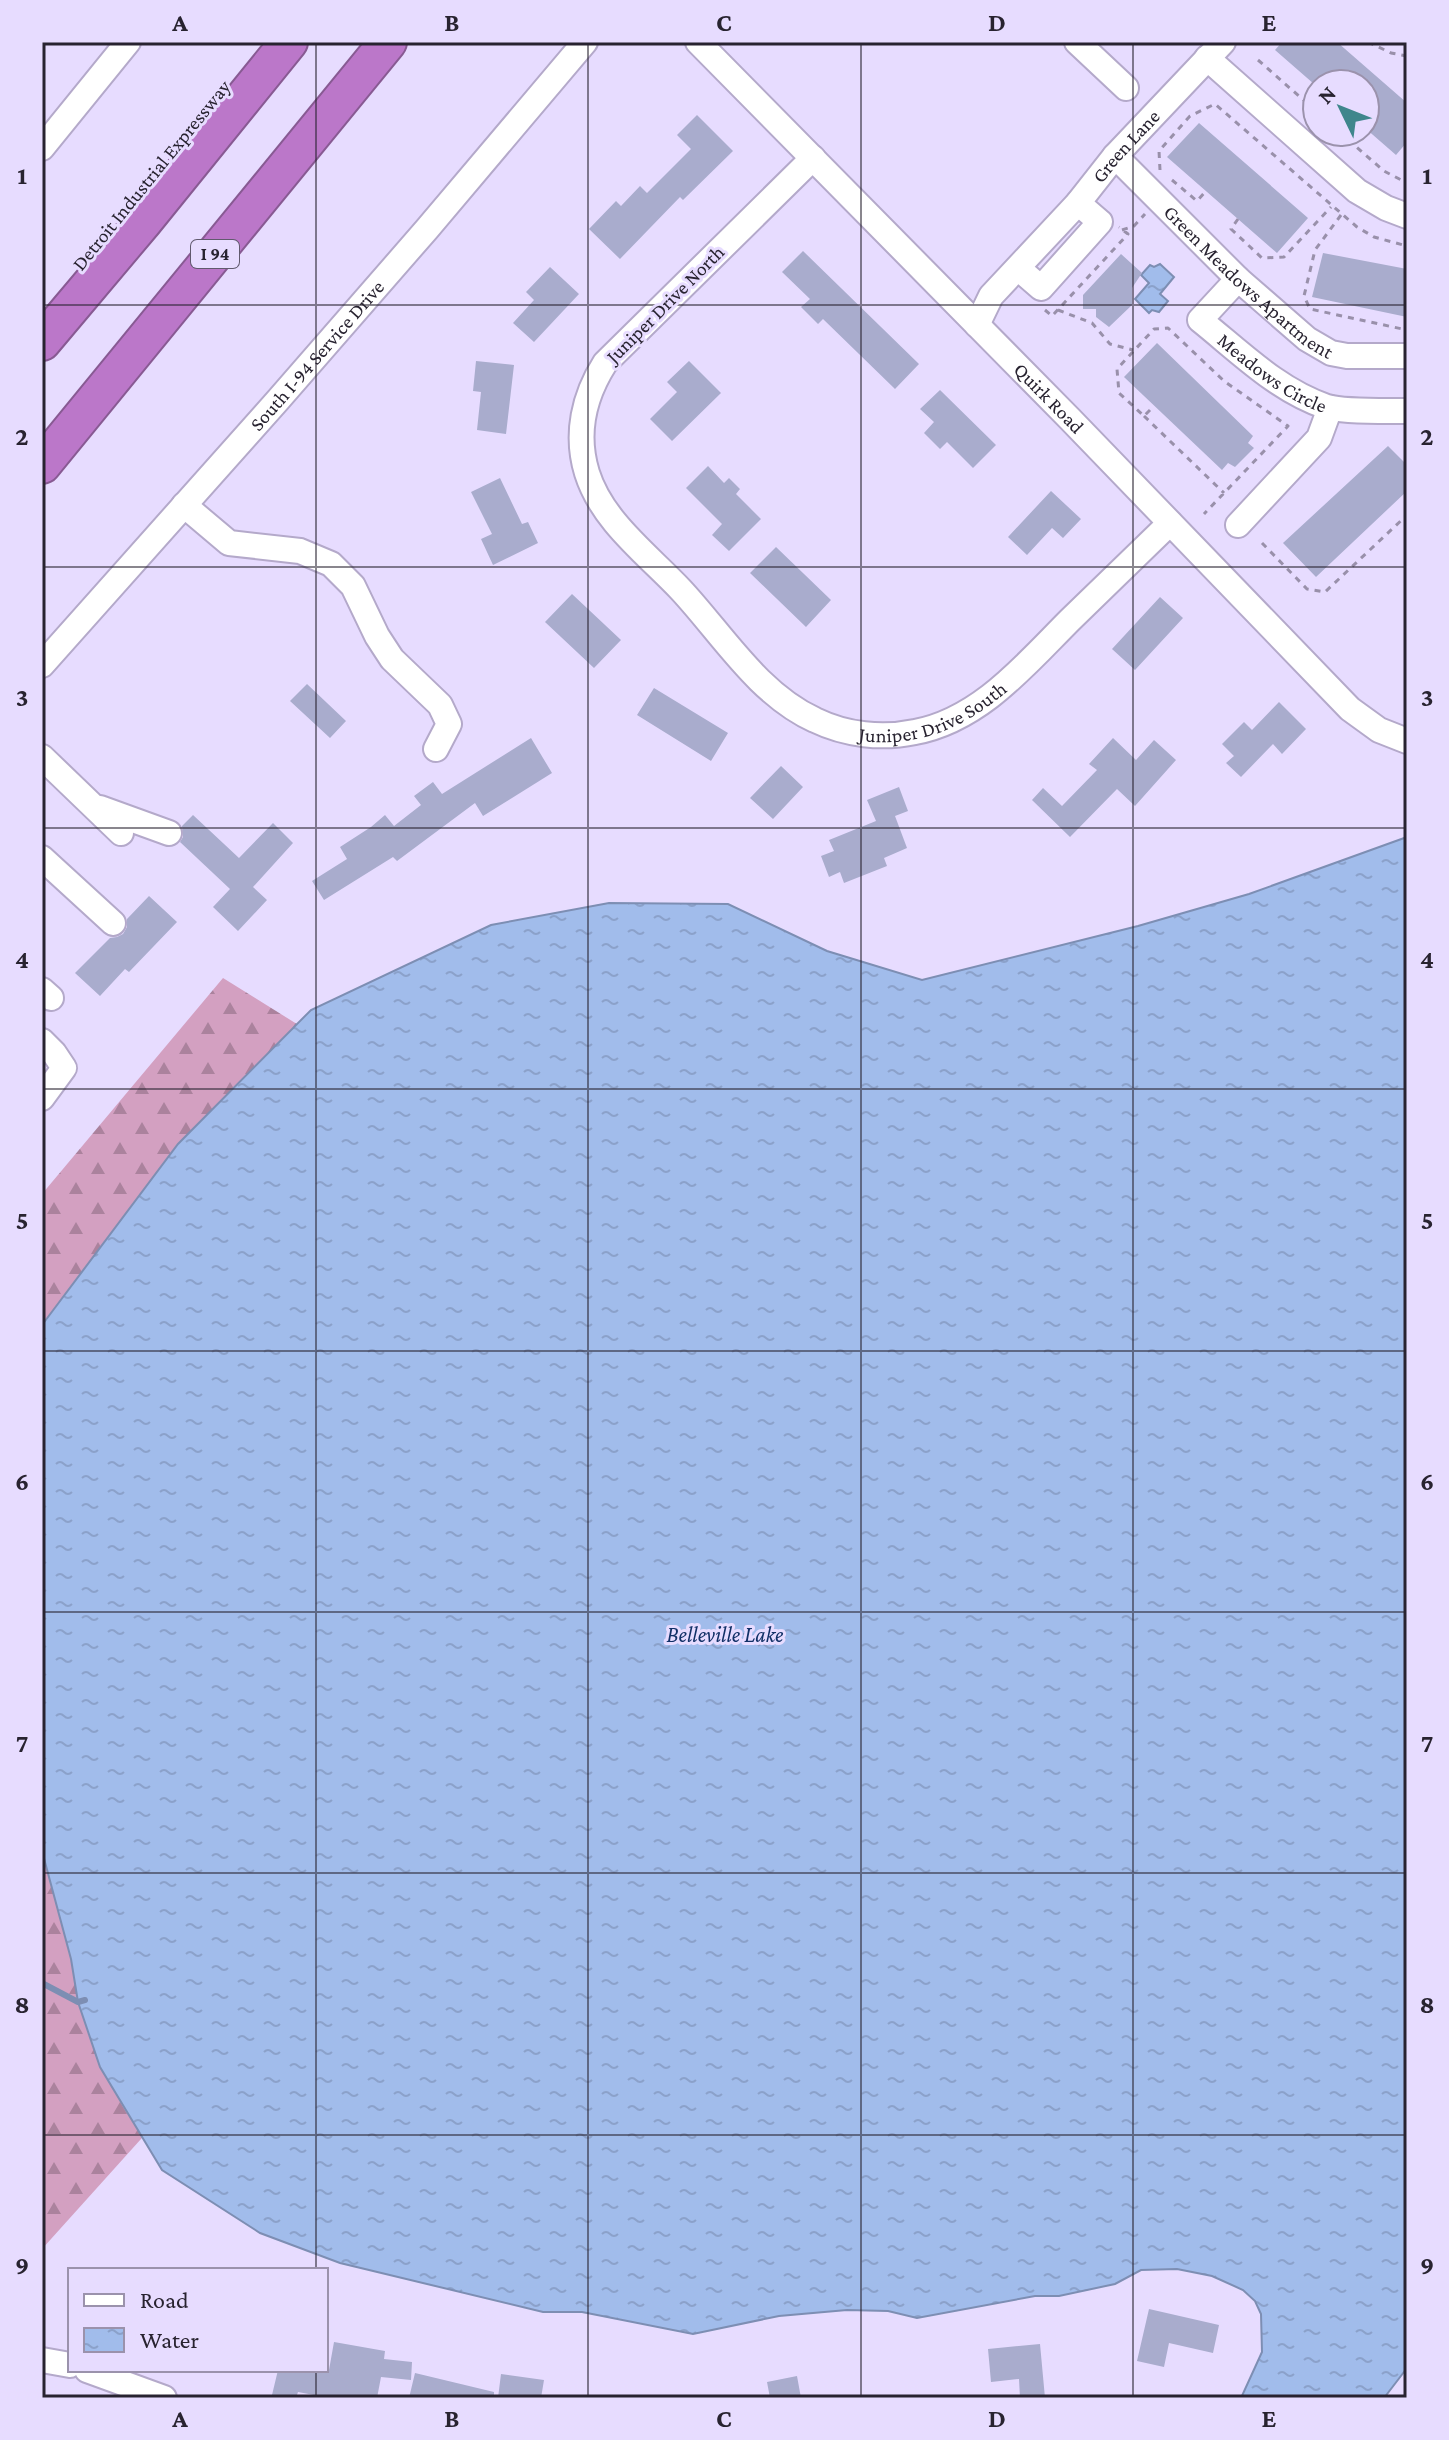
<svg xmlns="http://www.w3.org/2000/svg" width="1449" height="2440" font-family="'Crimson Pro',serif">
<style>
.forest{fill:url(#forest-firs)}
.water{fill:url(#water-ripples);stroke:#7d8eb3;stroke-width:2}
.lines{fill:none;stroke-linecap:round;stroke-linejoin:round}
.stream{stroke:#7d8eb3;stroke-width:6}
.building{fill:#a9accd}
.minor-casing{stroke:#b4a9ca;stroke-width:28}
.highway-casing{stroke:#885a93;stroke-width:40}
.path{stroke:#9990aa;stroke-width:3;stroke-dasharray:6 6;stroke-linecap:butt}
.minor{stroke:#fff;stroke-width:24}
.highway{stroke:#bb77c9;stroke-width:36}
.grid{fill:none;stroke:#282330;stroke-width:2;stroke-opacity:0.55}
.labels{text-anchor:middle;stroke-width:6;stroke-linejoin:round;paint-order:stroke}
.shield{fill:#e7dcff;stroke:#615a6e;stroke-width:2}
.shield-label{font-size:18px;font-weight:bold;fill:#282330}
.street-label{font-size:20px;fill:#282330;stroke:#e7dcff}
.water-label{font-size:22px;font-style:italic;fill:#113067;stroke:#e7dcff}
.neatline{fill:none;stroke:#282330;stroke-width:3}
.grid-label{font-size:26px;text-anchor:middle;font-weight:bold;fill:#282330}
</style>
<defs>
<pattern id="forest-firs" width="22" height="20" patternUnits="userSpaceOnUse" patternTransform="scale(2)"><rect width="22" height="20" fill="#d3a0c1"/><path d="M5 1l3.5 6h-7zM16 11l3.5 6h-7z" fill="#ab829d"/></pattern>
<pattern id="water-ripples" width="26" height="14" patternUnits="userSpaceOnUse" patternTransform="scale(2)"><rect width="26" height="14" fill="#a1bceb"/><path d="M2 4q2-2 4 0t4 0M15 11q2-2 4 0t4 0" fill="none" stroke="#8ba1ca"/></pattern>
</defs>
<rect width="100%" height="100%" fill="#e7dcff"/>
<path class="forest" d="M223 978 390 1082 42 1476V1194Z
M42 1566 177 2099 42 2249Z"/>
<path class="water" d="M1160 264 1174 277 1160 294 1168 301 1159 312 1152 310 1149 313 1135 299 1149 283 1141 275 1150 265 1154 267Z
M1407 837V2368L1384 2398H1241L1262 2352 1261 2314 1255 2301 1243 2290 1212 2276 1177 2269 1141 2270 1115 2284 1059 2296H1035L917 2318 888 2311 847 2310 779 2316 693 2334 582 2312H543L340 2263 260 2233 162 2170 100 2067 78 2002 71 1959 42 1851V1325L178 1144 311 1010 491 925 609 903 728 904 827 951 922 980 1138 926 1249 894Z"/>
<g class="lines">
<path class="stream" d="M42 1983 78 2002 85 2000"/>
</g>
<path class="building" d="M1282 42H1337L1407 103V142L1396 155 1365 128V84H1314L1275 50Z
M697 115 733 151 683 200 680 197 620 259 589 229 616 201 621 206 640 186 647 193 691 149 677 135Z
M1199 123 1308 218 1277 253 1167 157Z
M803 251 919 364 895 389 823 319 818 324 801 307 810 299 782 272Z
M1323 253 1407 269V317L1312 297Z
M1121 254 1142 273 1132 288V305L1109 327 1096 317V309H1083V295Z
M550 267 579 294 534 342 513 323 534 300 526 292Z
M1157 343 1253 436 1248 443 1254 448 1235 467 1228 463 1222 470 1124 377Z
M476 361 514 365 506 434 477 430 481 392 473 391Z
M689 361 721 393 672 441 650 419 677 392 667 382Z
M940 390 996 445 973 468 947 442 940 449 924 433 934 422 920 409Z
M1388 446 1407 465V491L1316 577 1283 543Z
M708 466 724 483 729 478 740 489 736 494 761 519 729 551 712 535 722 524 686 488Z
M500 478 522 524 528 522 538 543 493 565 481 539 492 534 471 492Z
M1051 491 1081 519 1063 538 1052 528 1027 555 1008 537Z
M776 547 831 600 806 627 750 573Z
M572 594 621 640 594 668 545 622Z
M1160 597 1183 618 1135 670 1112 649Z
M307 684 346 721 330 738 290 701Z
M654 688 728 733 711 761 637 715Z
M1279 702 1306 729 1282 754 1273 744 1241 777 1226 763 1234 756 1222 744 1244 722 1252 730Z
M531 738 552 773 483 816 475 803 397 861 393 857 324 900 312 881 347 859 340 847 371 827 385 815 394 826 421 805 414 796 433 782 442 794Z
M1113 738 1136 760 1154 740 1176 760 1135 806 1117 789 1070 837 1032 800 1043 788 1062 806 1097 770 1089 764Z
M781 766 803 787 773 819 750 798Z
M899 787 908 811 895 816 907 848 884 858 887 866 844 883 840 872 829 877 821 856 834 851 829 840 876 821 867 800Z
M193 815 239 858 273 823 293 843 253 887 267 900 238 931 213 907 230 889 180 842 183 837 182 826Z
M149 896 177 922 129 972 125 969 100 996 75 973 110 938 117 937 123 934 127 927V919Z
M1149 2309 1219 2325 1213 2353 1169 2343 1164 2367 1137 2361Z
M334 2342 385 2351 384 2359 412 2362 411 2380 381 2377 377 2398H330L298 2392 296 2398 272 2395 278 2370H329Z
M1040 2344 1045 2398H1020L1019 2379 991 2382 988 2349Z
M415 2373 494 2392V2398H409Z
M501 2374 544 2380 541 2398H498Z
M797 2376 801 2398H770L767 2382Z"/>
<g class="lines">
<defs>
<g id="minor">
<path id="s1" d="M698 42 1070 419 1350 709 1379 730 1407 741"/>
<path d="M1077 42 1126 88"/>
<path d="M1207 58 1357 191 1386 208 1407 216"/>
<path d="M42 148 128 42"/>
<path id="s2" d="M1115 156 1238 279 1307 339 1331 353 1347 356H1407"/>
<path id="s3" d="M813 158 605 363C584 396 575 434 587 473 602 521 647 554 681 590 722 634 758 694 815 720 846 735 882 739 915 732 980 720 1026 664 1070 620 1103 588 1137 555 1170 523"/>
<path d="M1018 268 1041 288 1100 222 1078 203"/>
<path id="s4" d="M1238 279 1200 320C1240 352 1277 390 1327 407 1344 412 1387 411 1407 411"/>
<path id="s5" d="M977 325 991 296 1078 203 1115 156 1223 42"/>
<path d="M184 505 229 543 300 551 331 564 353 586 377 636 392 659 440 705 449 724 436 749"/>
<path d="M1238 525 1319 438 1330 408"/>
<path id="s6" d="M42 665 278 400 427 229 585 42"/>
<path d="M42 757 121 833"/>
<path d="M100 808 169 833"/>
<path d="M42 858 113 923"/>
<path d="M42 990 51 998"/>
<path d="M42 1041 54 1053 64 1068 42 1098"/>
<path d="M42 2360 70 2365"/>
<path d="M87 2370 164 2398"/>
</g>
<path id="highway" d="M42 342 144 221 289 42
M42 465 388 42"/>
</defs>
<use href="#minor" class="minor-casing"/>
<use href="#highway" class="highway-casing"/>
<path class="path" d="M1368 42 1391 53 1407 56
M1258 60 1317 112
M1339 132 1384 171 1407 183
M1160 170 1159 151 1190 116 1215 104 1357 227 1374 237 1407 246
M1172 180 1197 201 1206 191
M1341 215 1315 250 1304 296 1310 309 1407 330
M1238 219 1231 229 1262 258 1284 257 1331 207
M1122 230 1134 226 1145 214
M1045 310 1052 316 1128 234 1119 227
M1058 310 1092 323 1110 344 1133 350
M1150 410 1144 416 1119 393 1117 369 1154 329 1168 328 1224 381 1288 426 1204 514
M1144 416 1224 493
M1262 543 1307 589 1325 592 1407 515"/>
<use href="#minor" class="minor"/>
<use href="#highway" class="highway"/>
</g>
<path class="grid" d="M316 42V2270M588 42V2398M861 42V2398M1133 42V2398M42 305H1407M42 567H1407M42 828H1407M42 1089H1407M42 1351H1407M42 1612H1407M42 1873H1407M42 2135H1407M316 2370V2398"/>
<g class="labels">
<rect class="shield" x="191" y="240" width="48" height="28" rx="6"/>
<g class="shield-label">
<text x="215" y="260">I 94</text>
</g>
<g class="street-label">
<text dy="7" stroke="none"><textPath href="#s5" startOffset="234">Green Lane</textPath></text>
<text transform="translate(151 175) rotate(-51)" y="7">Detroit Industrial Expressway</text>
<text dy="7" stroke="none"><textPath href="#s2" startOffset="184">Green Meadows Apartment</textPath></text>
<text transform="translate(665 304) rotate(-45)" y="7">Juniper Drive North</text>
<text dy="7" stroke="none"><textPath href="#s6" startOffset="414">South I-94 Service Drive</textPath></text>
<text dy="7" stroke="none"><textPath href="#s4" startOffset="146">Meadows Circle</textPath></text>
<text dy="7" stroke="none"><textPath href="#s1" startOffset="500">Quirk Road</textPath></text>
<text dy="7" stroke="none"><textPath href="#s3" startOffset="872">Juniper Drive South</textPath></text>
</g>
<g class="water-label">
<text x="725" y="1642">Belleville Lake</text>
</g>
</g>
<rect width="1449" height="2440" fill="none" stroke="#e7dcff" stroke-width="88"/>
<rect x="68" y="2268" width="260" height="104" fill="#e7dcff" stroke="#9b92ac" stroke-width="2"/>
<rect x="84" y="2294" width="40" height="12" fill="#ffffff" stroke="#9b92ac" stroke-width="2"/>
<text x="140" y="2308" font-size="24" fill="#282330">Road</text>
<rect x="84" y="2328" width="40" height="24" fill="url(#water-ripples)" stroke="#9b92ac" stroke-width="2"/>
<text x="140" y="2348" font-size="24" fill="#282330">Water</text>
<g transform="translate(1341 108) rotate(313)"><circle r="38" fill="#e7dcff" stroke="#9b92ac" stroke-width="2"/>
<path d="M0-6L14 30L0 20L-14 30Z" fill="#3f868c"/>
<text y="-12" font-size="22" font-weight="bold" text-anchor="middle" fill="#282330">N</text>
</g>
<rect x="44" y="44" width="1361" height="2352" class="neatline"/>
<g class="grid-label">
<text x="180" y="31">A</text>
<text x="452" y="31">B</text>
<text x="724" y="31">C</text>
<text x="997" y="31">D</text>
<text x="1269" y="31">E</text>
<text x="22" y="184">1</text>
<text x="1427" y="184">1</text>
<text x="22" y="445">2</text>
<text x="1427" y="445">2</text>
<text x="22" y="706">3</text>
<text x="1427" y="706">3</text>
<text x="22" y="968">4</text>
<text x="1427" y="968">4</text>
<text x="22" y="1229">5</text>
<text x="1427" y="1229">5</text>
<text x="22" y="1490">6</text>
<text x="1427" y="1490">6</text>
<text x="22" y="1752">7</text>
<text x="1427" y="1752">7</text>
<text x="22" y="2013">8</text>
<text x="1427" y="2013">8</text>
<text x="22" y="2274">9</text>
<text x="1427" y="2274">9</text>
<text x="180" y="2427">A</text>
<text x="452" y="2427">B</text>
<text x="724" y="2427">C</text>
<text x="997" y="2427">D</text>
<text x="1269" y="2427">E</text>
</g>
</svg>
